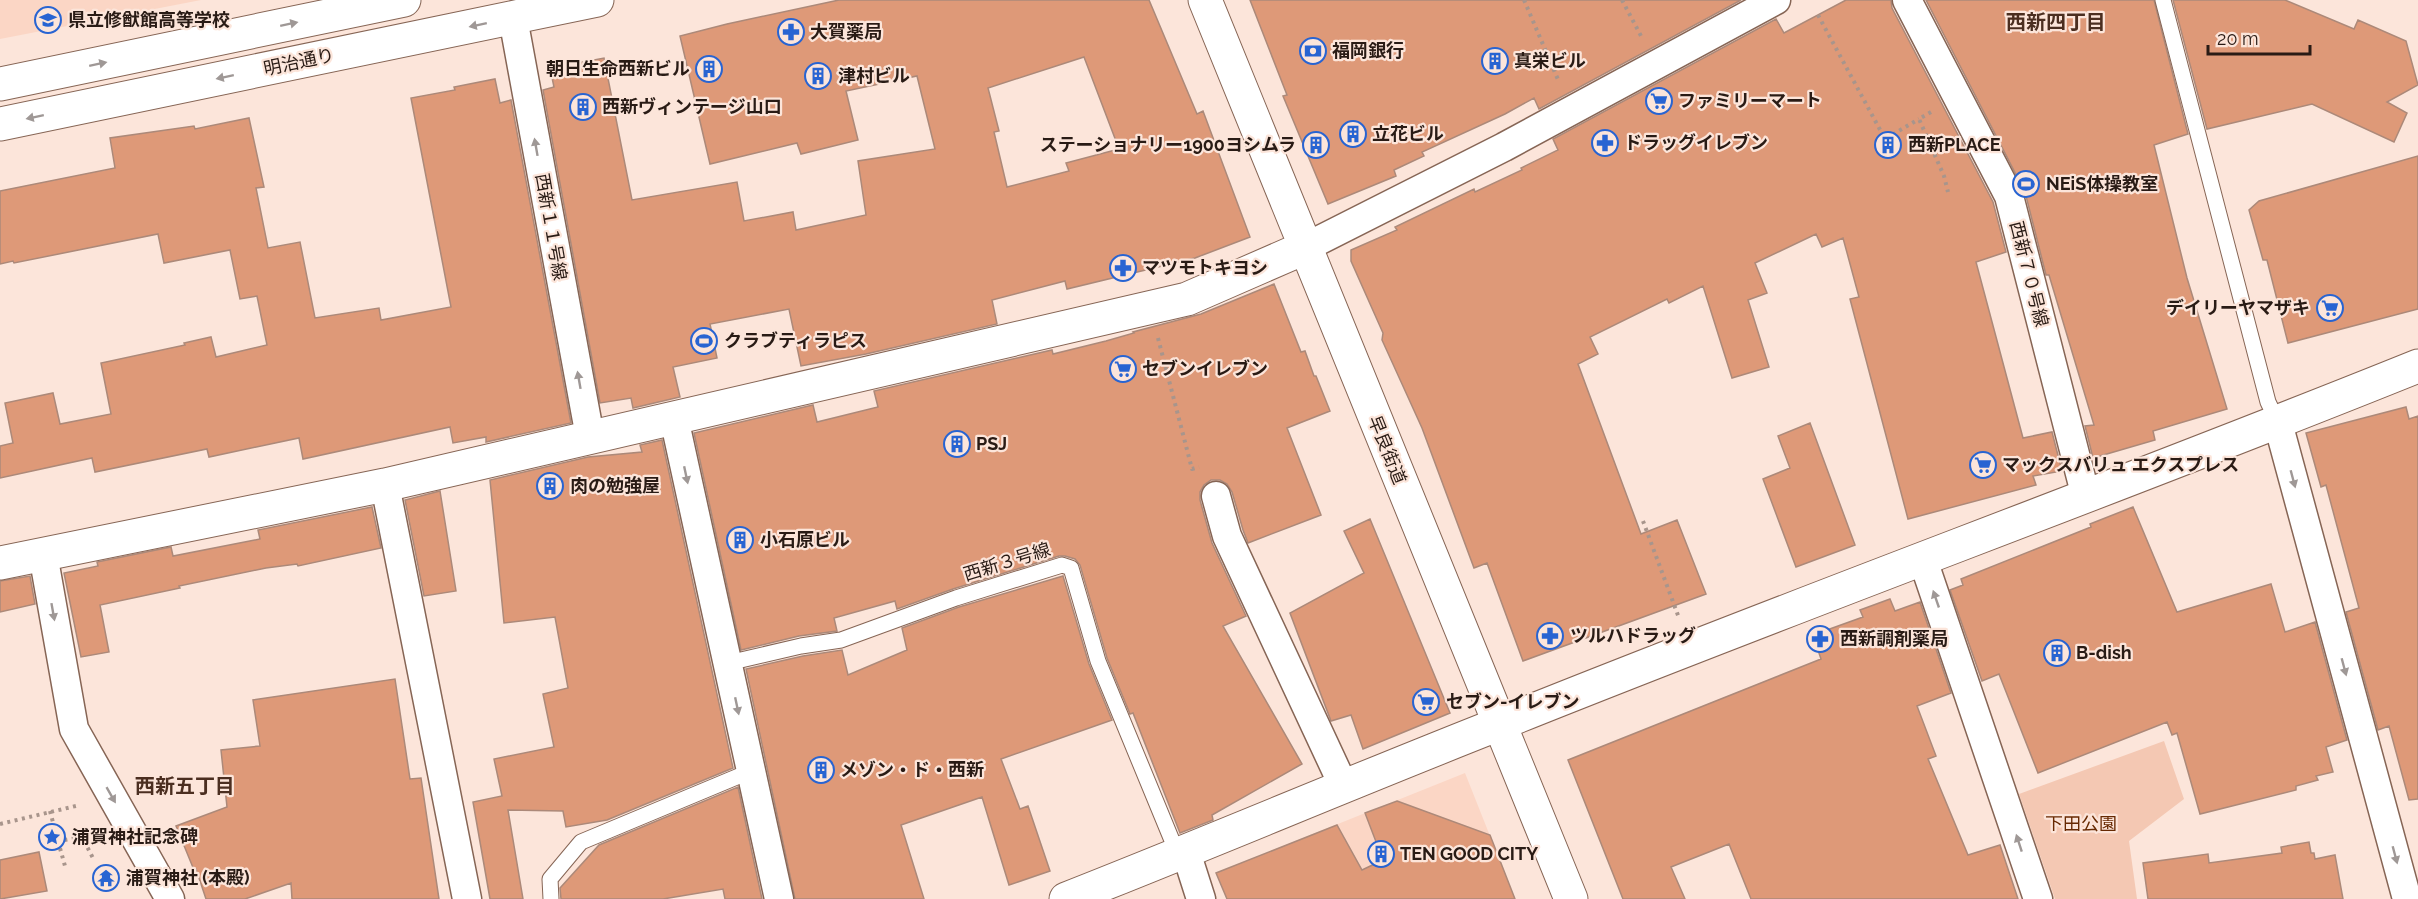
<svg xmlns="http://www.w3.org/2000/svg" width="2418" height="899" font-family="Raleway,'Noto Sans JP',sans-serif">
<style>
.built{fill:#fbd6c5}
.green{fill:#f4c8b3}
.building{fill:#de9978;stroke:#ac8979;stroke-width:1.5;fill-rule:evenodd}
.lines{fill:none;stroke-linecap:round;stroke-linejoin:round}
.lane-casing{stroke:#866555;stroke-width:17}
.street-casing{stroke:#866555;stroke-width:31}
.secondary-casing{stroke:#866555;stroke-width:35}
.path{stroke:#a8958c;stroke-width:4;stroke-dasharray:3 4.5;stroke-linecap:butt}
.lane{stroke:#fff;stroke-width:15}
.street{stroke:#fff;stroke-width:28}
.secondary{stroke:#fff;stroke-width:33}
.oneway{fill:#9f9896}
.labels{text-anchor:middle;stroke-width:4.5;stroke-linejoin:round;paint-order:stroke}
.poi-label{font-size:18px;font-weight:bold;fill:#291b15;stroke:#fce5da;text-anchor:start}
.street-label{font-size:18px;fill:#291b15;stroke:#fce5da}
.park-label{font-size:18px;fill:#672902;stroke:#fce5da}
.neighbourhood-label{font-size:20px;font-weight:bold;fill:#4b2e20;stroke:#fce5da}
</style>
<rect width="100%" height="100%" fill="#fce5da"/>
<path class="built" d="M0 0H201L0 39Z
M1465 773 1515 899H1227L1216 873Z"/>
<path class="green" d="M2164 741 2184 799 2129 841 2137 899H2055L2019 794Z"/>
<path class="building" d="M839 0H1149L1197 114 1203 111 1250 237 1195 258 1067 289 1065 281 992 300 997 324 866 354 801 366 789 309 710 324 717 358 673 367 680 397 633 408 631 398 600 403 543 90 554 87 550 68 604 58 632 200 737 182 744 221 793 212 796 230 866 215 858 161 935 149 917 76 846 91 858 140 801 154 797 143 710 164 680 36 727 24ZM1084 57 1119 149 1066 163 1069 171 1007 187 994 132 999 131 988 88Z
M1250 0H1741L1539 109 1534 98 1505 114 1422 152 1424 156 1394 170 1396 176 1328 204 1283 96 1287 95Z
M1846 0H1891L1892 8 1993 202 2006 252 1976 262 2023 438 2052 432 2062 471 2033 476 2036 485 1908 519 1850 299 1859 297 1843 238 1822 247 1816 234 1755 263 1767 293 1748 300 1769 367 1732 378 1703 286 1669 303 1667 299 1590 337 1598 354 1578 364 1641 534 1677 520 1706 594 1523 661 1487 563 1474 568 1422 428 1382 340 1383 333 1351 261V250L1397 230 1395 227 1474 189 1475 192 1522 170 1521 168 1558 150 1553 139 1776 19 1784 33Z
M1926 0H2154L2188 134 2154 145 2187 278 2227 409 2153 431 2155 440 2093 458 2085 426 2094 425 2049 275H2046L2025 192Z
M2173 0H2285L2354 29 2358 20 2406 41 2418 85 2387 102 2407 113 2394 142 2312 104 2207 129Z
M495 79 500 103 511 100 571 423 486 442V437L453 443 450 427 303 459 299 438 209 457 207 449 95 472 92 458 0 478V446L13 443 5 403 53 393 60 424 111 414 101 363 185 345 184 343 211 337 216 357 267 345 257 296 240 299 230 250 164 263 158 234 14 263 13 261 0 264V191L115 168 110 138 194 126 195 129 249 118 264 187 256 188 268 248 300 242 315 318 379 308 381 320 451 307 411 98 455 90 454 87Z
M2418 156V309L2288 343 2267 260H2263L2249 210 2259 201Z
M1274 284 1301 352 1305 351 1314 376H1316L1330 411 1287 428 1321 515 1248 543 1243 530 1232 492 1227 484 1220 480H1211L1204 485 1200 492V500L1212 543 1246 616 1223 626 1302 764 1212 815 1213 820 1180 833 1133 713 1130 714 1107 658 1080 565 1075 559 1065 556H1059L953 589 897 609 895 601 834 618 837 631 799 636 741 650 694 433 813 405 817 422 878 407 874 391 1052 350 1053 354 1106 341 1134 333 1133 332 1201 314Z
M2406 407 2409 419 2418 416V799L2409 800 2389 726 2378 730 2346 612 2359 608 2326 485 2321 487 2306 433Z
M1810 423 1855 545 1796 567 1763 479 1790 468 1778 436Z
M662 440 733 768 607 820 566 827 563 811 508 810 523 899H490L473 802 502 796 494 759 554 747 543 694 568 688 555 617 504 623 490 480 588 457 642 452 640 445Z
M440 491 456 591 424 596 405 500Z
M372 507 381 548 298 566 297 564 266 568 179 586 180 588 100 605 109 652 81 657 64 573 98 566 97 562 171 547 173 556 260 539 258 530Z
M2133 507 2177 612 2271 584 2285 632 2315 622 2347 740 2326 747 2333 772 2316 776 2318 780 2296 786V790L2200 814 2177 733 2172 735 2167 722 2038 773 1999 674 1982 681 1950 590 1963 585 1961 579 2091 527 2090 524Z
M1370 519 1450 713 1363 749 1351 715 1331 721 1290 613 1364 573 1344 531Z
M30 576 35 604 0 612V581Z
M1063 576 1089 664 1112 720 1001 759 1020 809 1028 806 1050 871 1009 885 982 797 901 825 924 899H795L746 669 803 656 842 650 848 675 907 650 902 628 959 607Z
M1890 599 1895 611 1920 602 1951 693 1917 706 1936 756 1928 759 1968 855 2000 845 2018 899H1751L1729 844 1671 867 1685 899H1623L1568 760 1821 659 1813 635 1863 617 1860 610Z
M395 679 410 779 421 778 439 899H292L291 883 245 899H206L196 869 194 870 176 826 227 807 221 750 260 746 253 700Z
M738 787 762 899H725L723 889 663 899H561L560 888 599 845Z
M1397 801 1490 835 1515 899H1227L1216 873 1337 825 1362 870 1383 860 1365 813Z
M2309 842 2311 853H2314L2315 859 2335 855 2343 899H2148L2143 863 2208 854 2209 863 2282 853 2281 847Z
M39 852 47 891 0 899V860Z"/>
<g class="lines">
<defs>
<path id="lane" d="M2163 0 2268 402 2278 423
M728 663 801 646 841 640 956 598 1062 565 1071 568 1098 661 1178 855
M551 899 550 879 581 842 751 771"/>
<path id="street" d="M1907 0 2009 196 2086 497
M513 18 590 437
M1304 248 1504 147 1776 0
M674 418 779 899
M2278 423 2407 899
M385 485 467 899
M1216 496 1227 536 1344 787
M43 554 74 729 170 899
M1923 560 2038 899
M1186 852 1201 899"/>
<path id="secondary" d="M1205 0 1571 899
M0 84 404 0
M0 124 597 0
M0 563 385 485 1187 299 1304 248
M1066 899C1211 842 1354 781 1499 724 1804 601 2113 489 2418 366"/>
</defs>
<use href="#lane" class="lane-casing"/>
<use href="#street" class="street-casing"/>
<use href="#secondary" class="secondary-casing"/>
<path class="path" d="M1524 0 1559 82
M1622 0 1641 36
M1818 15 1885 139 1919 119
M1931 112 1919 119 1944 176 1948 192
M1158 338 1192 469 1199 467
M1643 521 1679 618
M50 811 58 841 82 837 94 860
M0 824 80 805
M58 841 65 866"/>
<use href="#lane" class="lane"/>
<use href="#street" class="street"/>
<use href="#secondary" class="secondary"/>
</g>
<defs><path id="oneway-solid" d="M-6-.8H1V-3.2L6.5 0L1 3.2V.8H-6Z" transform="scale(1.5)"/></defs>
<g class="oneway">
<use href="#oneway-solid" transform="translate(289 24) rotate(-12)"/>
<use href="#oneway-solid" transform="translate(478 25) rotate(168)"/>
<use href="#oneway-solid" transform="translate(98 64) rotate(-12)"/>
<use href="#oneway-solid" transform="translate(225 77) rotate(168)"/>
<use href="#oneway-solid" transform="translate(35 117) rotate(168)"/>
<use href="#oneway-solid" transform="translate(536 147) rotate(-100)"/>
<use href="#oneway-solid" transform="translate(579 380) rotate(-100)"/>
<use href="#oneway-solid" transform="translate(686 475) rotate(78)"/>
<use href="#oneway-solid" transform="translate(2293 479) rotate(75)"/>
<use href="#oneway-solid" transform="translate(1936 599) rotate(-109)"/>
<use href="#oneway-solid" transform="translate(53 612) rotate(80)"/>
<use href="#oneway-solid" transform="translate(2344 667) rotate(75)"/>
<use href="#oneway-solid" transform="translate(737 706) rotate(78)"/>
<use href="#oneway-solid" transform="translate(111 795) rotate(60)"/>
<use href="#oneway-solid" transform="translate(2019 843) rotate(-108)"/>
<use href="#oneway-solid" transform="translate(2395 855) rotate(75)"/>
</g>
<defs>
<symbol id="school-ring" viewBox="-11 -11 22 22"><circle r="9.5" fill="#fce5da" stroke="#2864d2" stroke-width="1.5"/><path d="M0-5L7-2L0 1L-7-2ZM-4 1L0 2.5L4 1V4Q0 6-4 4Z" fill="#2864d2"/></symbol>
<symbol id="pharmacy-ring" viewBox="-11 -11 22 22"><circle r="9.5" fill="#fce5da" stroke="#2864d2" stroke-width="1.5"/><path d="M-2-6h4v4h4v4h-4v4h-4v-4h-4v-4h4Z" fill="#2864d2"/></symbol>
<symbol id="bank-ring" viewBox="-11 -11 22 22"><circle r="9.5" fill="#fce5da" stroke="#2864d2" stroke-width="1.5"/><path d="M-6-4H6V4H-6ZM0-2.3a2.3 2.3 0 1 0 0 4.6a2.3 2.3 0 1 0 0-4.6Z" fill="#2864d2"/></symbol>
<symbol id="building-ring" viewBox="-11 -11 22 22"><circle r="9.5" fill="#fce5da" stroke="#2864d2" stroke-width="1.5"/><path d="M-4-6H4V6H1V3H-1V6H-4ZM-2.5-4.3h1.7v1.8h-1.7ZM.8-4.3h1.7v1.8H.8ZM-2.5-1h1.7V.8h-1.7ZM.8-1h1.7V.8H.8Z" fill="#2864d2"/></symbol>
<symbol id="supermarket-ring" viewBox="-11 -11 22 22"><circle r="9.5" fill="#fce5da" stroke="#2864d2" stroke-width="1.5"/><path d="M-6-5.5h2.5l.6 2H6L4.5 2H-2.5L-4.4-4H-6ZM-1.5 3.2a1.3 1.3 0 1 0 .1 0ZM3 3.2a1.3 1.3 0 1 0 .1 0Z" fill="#2864d2"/></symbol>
<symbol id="stadium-ring" viewBox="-11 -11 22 22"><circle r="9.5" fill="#fce5da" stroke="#2864d2" stroke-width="1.5"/><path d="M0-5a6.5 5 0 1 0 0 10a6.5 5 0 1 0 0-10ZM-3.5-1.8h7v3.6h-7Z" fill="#2864d2"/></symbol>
<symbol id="sight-ring" viewBox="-11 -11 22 22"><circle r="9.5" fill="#fce5da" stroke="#2864d2" stroke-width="1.5"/><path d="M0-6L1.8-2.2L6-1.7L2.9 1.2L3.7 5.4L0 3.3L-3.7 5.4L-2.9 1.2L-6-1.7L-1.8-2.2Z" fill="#2864d2"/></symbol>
<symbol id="temple-ring" viewBox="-11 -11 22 22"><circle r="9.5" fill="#fce5da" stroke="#2864d2" stroke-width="1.5"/><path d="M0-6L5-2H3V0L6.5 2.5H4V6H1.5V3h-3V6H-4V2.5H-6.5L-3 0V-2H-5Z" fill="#2864d2"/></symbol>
</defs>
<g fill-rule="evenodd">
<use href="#school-ring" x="33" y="5" width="30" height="30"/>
<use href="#pharmacy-ring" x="776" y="17" width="30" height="30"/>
<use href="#bank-ring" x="1298" y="36" width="30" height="30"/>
<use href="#building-ring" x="1480" y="46" width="30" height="30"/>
<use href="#building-ring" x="694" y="54" width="30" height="30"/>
<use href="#building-ring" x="803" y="61" width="30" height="30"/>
<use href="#supermarket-ring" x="1644" y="86" width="30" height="30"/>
<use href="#building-ring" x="568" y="92" width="30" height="30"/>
<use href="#building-ring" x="1338" y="119" width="30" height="30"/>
<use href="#pharmacy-ring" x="1590" y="128" width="30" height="30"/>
<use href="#building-ring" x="1301" y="130" width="30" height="30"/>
<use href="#building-ring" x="1873" y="130" width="30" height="30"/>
<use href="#stadium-ring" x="2011" y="169" width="30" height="30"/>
<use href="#pharmacy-ring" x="1108" y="253" width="30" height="30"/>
<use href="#supermarket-ring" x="2315" y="293" width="30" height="30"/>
<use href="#stadium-ring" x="689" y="326" width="30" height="30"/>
<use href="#supermarket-ring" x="1108" y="354" width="30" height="30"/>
<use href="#building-ring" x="942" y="429" width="30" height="30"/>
<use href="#supermarket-ring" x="1968" y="450" width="30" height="30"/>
<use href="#building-ring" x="535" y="471" width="30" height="30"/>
<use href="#building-ring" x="725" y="525" width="30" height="30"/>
<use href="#pharmacy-ring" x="1535" y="621" width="30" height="30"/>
<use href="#pharmacy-ring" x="1805" y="624" width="30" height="30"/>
<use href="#building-ring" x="2042" y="638" width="30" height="30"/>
<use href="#supermarket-ring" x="1411" y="687" width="30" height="30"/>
<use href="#building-ring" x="806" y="755" width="30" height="30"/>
<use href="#sight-ring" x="37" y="822" width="30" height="30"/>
<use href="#building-ring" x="1366" y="839" width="30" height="30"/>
<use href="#temple-ring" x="91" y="863" width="30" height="30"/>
</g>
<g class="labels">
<g class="poi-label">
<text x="68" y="26">県立修猷館高等学校</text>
<text x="810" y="38">大賀薬局</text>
<text x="1332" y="57">福岡銀行</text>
<text x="1514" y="67">真栄ビル</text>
<text x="690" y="75" text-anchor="end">朝日生命西新ビル</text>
<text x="838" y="82">津村ビル</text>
<text x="1678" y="107">ファミリーマート</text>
<text x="602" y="113">西新ヴィンテージ山口</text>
<text x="1372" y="140">立花ビル</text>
<text x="1624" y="149">ドラッグイレブン</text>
<text x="1296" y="151" text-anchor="end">ステーショナリー1900ヨシムラ</text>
<text x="1908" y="151">西新PLACE</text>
<text x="2046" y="190">NEiS体操教室</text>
<text x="1142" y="274">マツモトキヨシ</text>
<text x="2310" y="314" text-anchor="end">デイリーヤマザキ</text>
<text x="724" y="347">クラブティラピス</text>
<text x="1142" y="375">セブンイレブン</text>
<text x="976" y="450">PSJ</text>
<text x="2002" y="471">マックスバリュ エクスプレス</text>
<text x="570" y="492">肉の勉強屋</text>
<text x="760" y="546">小石原ビル</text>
<text x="1570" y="642">ツルハドラッグ</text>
<text x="1840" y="645">西新調剤薬局</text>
<text x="2076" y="659">B-dish</text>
<text x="1446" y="708">セブン-イレブン</text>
<text x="840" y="776">メゾン・ド・西新</text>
<text x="72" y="843">浦賀神社記念碑</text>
<text x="1400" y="860">TEN GOOD CITY</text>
<text x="126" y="884">浦賀神社 (本殿)</text>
</g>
<g class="street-label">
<text transform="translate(299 62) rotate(-12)" y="6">明治通り</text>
<text transform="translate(551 227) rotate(80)" y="6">西新１１号線</text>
<text transform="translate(2029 274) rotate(76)" y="6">西新７０号線</text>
<text transform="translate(1387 450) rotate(68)" y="6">早良街道</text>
<text transform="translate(1007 562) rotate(-17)" y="6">西新３号線</text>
</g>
<g class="park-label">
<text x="2081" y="830">下田公園</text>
</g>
<g class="neighbourhood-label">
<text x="2056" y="29">西新四丁目</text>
<text x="185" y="793">西新五丁目</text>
</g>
</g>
<path d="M2208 45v9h102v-9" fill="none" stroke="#291b15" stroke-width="3"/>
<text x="2217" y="45" font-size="18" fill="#291b15" stroke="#fce5da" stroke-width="4.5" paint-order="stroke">20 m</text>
</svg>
